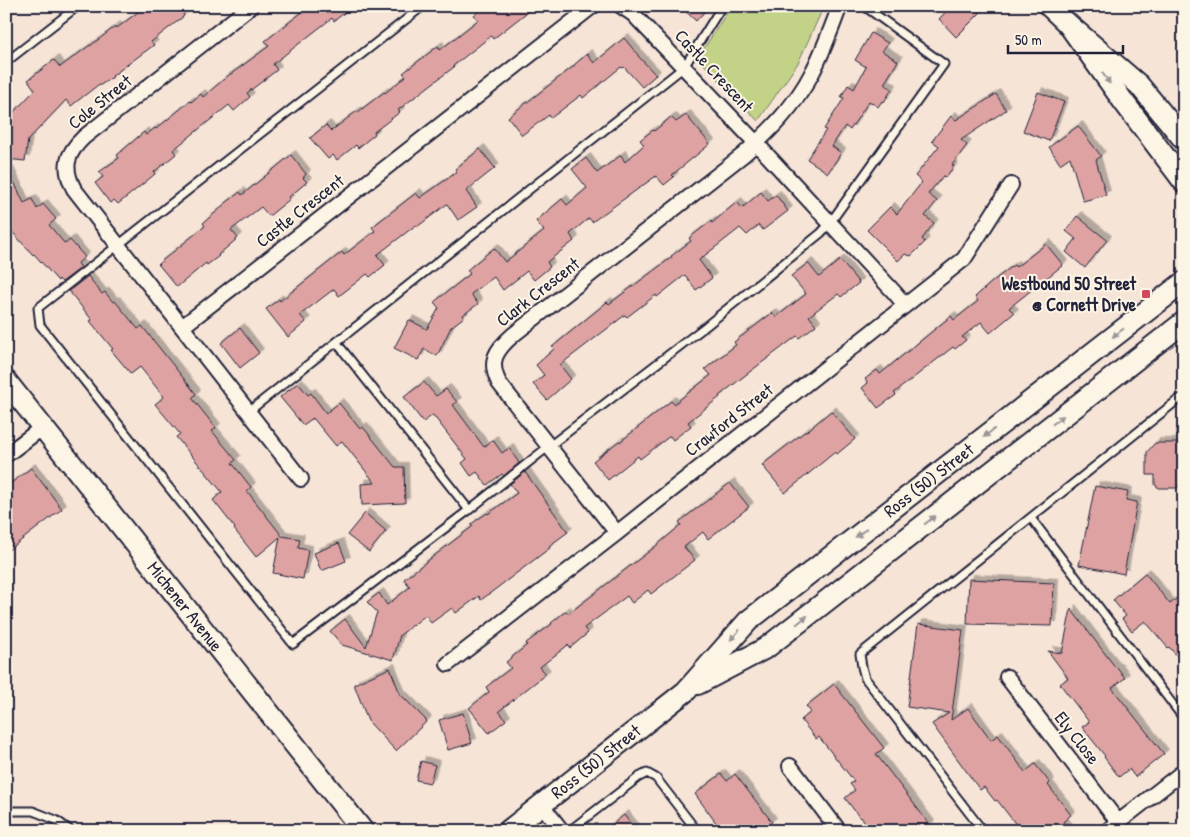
<svg xmlns="http://www.w3.org/2000/svg" width="1190" height="837" font-family="'Patrick Hand',sans-serif">
<style>
.green{fill:#c2d388;stroke:#727a62}
.building{fill:#dda2a1;stroke:#22223b;filter:url(#shadow)}
.lines{fill:none;stroke-linecap:round;stroke-linejoin:round}
.lane-casing{stroke:#22223b;stroke-width:11}
.street-casing{stroke:#22223b;stroke-width:18}
.secondary-casing{stroke:#22223b;stroke-width:24}
.lane{stroke:#fcf5e5;stroke-width:7}
.street{stroke:#fcf5e5;stroke-width:14}
.secondary{stroke:#fcf5e5;stroke-width:20}
.oneway{fill:#9a9698}
.poi-dot{fill:#d1495b;stroke:#fcf5e5;stroke-width:2}
.labels{text-anchor:middle;stroke-width:4;stroke-linejoin:round;paint-order:stroke}
.street-label{font-size:18px;fill:#22223b;stroke:#fcf5e5}
.poi-label{font-size:18px;font-weight:bold;fill:#22223b;stroke:#fcf5e5;text-anchor:end}
</style>
<defs>
<filter id="shadow"><feDropShadow dx="4.5" dy="-4.5" stdDeviation="0" flood-color="#0004"/></filter>
</defs>
<rect width="100%" height="100%" fill="#f6e4d7"/>
<filter id="ink" filterUnits="userSpaceOnUse"><feTurbulence type="fractalNoise" baseFrequency=".02" numOctaves="2"/><feDisplacementMap in="SourceGraphic" scale="10" xChannelSelector="R" yChannelSelector="G"/><feConvolveMatrix kernelMatrix="1 2 1 2 8 2 1 2 1" color-interpolation-filters="sRGB"/></filter>
<g filter="url(#ink)">
<path class="green" d="M731 6H824L798 63 758 121 698 58Z"/>
<path class="building" d="M146 6H194L183 14 184 16 151 42 154 45 112 76 113 77 99 86 98 85 71 106 66 100 28 140 25 161 6 159V120L35 90 28 80 54 60 60 67 90 45V46L116 26 117 28Z
M310 6H353L334 21 332 18 273 64 277 70 247 93 250 97 234 111 229 105 173 150 176 154 154 172 155 174 133 192 118 204 114 200 110 203 95 183 103 177 99 172 119 158 117 155 144 132 146 135 155 128 156 129 190 101 191 102 201 94 203 97 230 74H231L269 46 265 41Z
M485 6H535L493 39 491 36 453 66 454 67 398 110 400 112 374 132 375 134 358 148 356 145 337 160 333 155 328 159 310 138 326 125 331 131 357 111 358 112 384 92 385 93 406 76 403 73 438 46 440 50 478 20 474 15Z
M680 6H709L696 21Z
M951 6H987L956 37 939 19Z
M871 33 888 43 882 51 898 61 884 84 892 89 884 102 882 101 878 107 869 101 850 130 845 126 832 146 841 153 828 173 807 159 826 130 824 129 844 98 841 97 848 85 854 89 866 67 855 60Z
M624 38 638 55V56L656 75 642 87 624 67 622 68 621 67 583 98 581 95 551 118 549 115 522 135 508 117 574 66V65L587 54 594 63Z
M1038 92 1064 102 1049 141 1023 131Z
M996 94 1006 110 961 140 967 145 952 165 954 166 946 177 943 176 928 194 937 201 925 216 934 223 922 239 925 242 911 256 905 254 898 261 867 230 890 207 897 214 922 182 915 176 939 146 932 141 951 116 956 120Z
M686 115 710 144 672 175 674 177 664 185 656 176 592 222 589 218 570 234 574 241 547 262 550 267 534 280 527 271 503 290 494 277 471 294 478 304 463 315 464 317 451 327 437 356 424 349 418 360 394 348 409 320 427 329 439 308 434 302 470 274 467 270 494 248 505 262 544 231 536 221 562 199 567 205 587 188 572 169 586 158 597 173 621 155 625 162 644 145 640 140 653 130 654 131 671 117 676 122Z
M1078 126 1101 156 1096 160 1106 195 1083 201 1070 157 1060 164 1049 147Z
M480 149 495 168 466 191 477 207 458 220 447 204 417 227 416 225 377 255 385 265 370 277 367 274 339 296 334 289 300 315 306 322 288 337 266 309 279 299 280 301 342 252 344 255 375 231 372 227 416 193 420 198 457 172 455 169Z
M291 155 306 174 303 178 307 182 289 197 290 199 269 216 261 207 231 230 238 238 218 255 219 256 207 265 206 263 177 287 158 264 205 226 203 223 222 207V206L240 192 242 195Z
M6 165 24 203 32 199 37 209 43 204 56 219 49 225 65 244 70 240 85 257 78 263 81 268 62 282 59 279 58 281 34 254 33 255 6 225Z
M761 192 768 201 776 195 788 211 763 230 759 225 747 235 740 228 699 260 712 278 696 290 685 275 657 297 656 295 627 317 625 315 560 365 571 379 547 400 533 384 544 375 536 365 554 349 552 347 607 302 609 304 672 257 671 256 691 241 689 238 711 221 712 223 737 202 742 208Z
M1077 216 1107 240 1085 268 1066 252 1076 239 1066 231Z
M1046 244 1063 265 1009 308 1014 313 990 333 981 322 962 337 966 340 955 349 953 347 894 393 896 395 878 408 862 388 868 383 865 379 877 370 880 374 951 316 954 320 978 301 975 297 993 281 1014 265 1016 267Z
M840 260 859 283 841 297 838 294 809 316 816 325 799 338 797 336 743 377 719 396 720 397 688 422 691 426 673 440 670 436 640 459 638 456 608 480 593 461 619 441 620 442 671 401 674 404 711 375 705 369 736 345 734 342 772 313 776 317 806 294 791 276 808 263 819 277Z
M88 276 102 294 105 292 113 302 115 301 138 329 142 326 196 394 192 398 216 428 212 431 236 460 232 463 251 487 247 491 282 536 300 539 298 548 308 550 303 579 273 573 280 537 256 557 234 529 235 528 213 500 222 492 176 437 180 434 155 404 164 397 140 367 131 374 111 350 113 349 90 321 92 320 69 291Z
M240 328 259 353 240 368 221 343Z
M424 382 436 396 446 389 457 402 453 405 484 447 493 440 502 453 509 448 519 463 504 476 502 474 487 485 477 472 471 476 462 463 467 459 433 415 423 422 404 397Z
M298 383 308 395 311 393 326 413 339 403 360 429 363 427 395 467H404L405 503 362 505 361 484 375 483 342 441 336 446 313 418 303 425 280 397Z
M831 411 855 439 837 454 835 452 785 493 762 465 807 430V431Z
M1155 443H1184V479L1177 488H1159L1155 485V475H1147V452Z
M31 468 62 509 6 552V487Z
M525 472 568 532 549 546 550 548 481 600 479 596 456 613 452 608 431 623 426 615 400 635 393 660 342 645 330 631 345 619 366 647 377 612 367 602 379 593 387 605 410 587 404 579 473 526 471 524 487 513 488 514 517 493 510 484Z
M730 483 749 507 708 539 703 532 684 547 695 560 651 594 648 590 632 603 627 596 584 628 588 633 570 648 568 645 540 667 546 674 499 711 506 720 489 733 469 708 489 692 486 687 511 668 506 662 527 645 526 643 552 624 551 623 566 611 568 614 656 546 681 525 679 522Z
M1095 486 1128 492 1126 500 1137 502 1124 574 1079 565Z
M365 513 386 531 369 552 347 535Z
M339 543 346 561 321 571 314 553Z
M1145 573 1170 604 1177 598 1184 606V664L1169 647 1168 648 1145 621 1132 631 1122 619 1126 616 1113 600Z
M969 579 1054 583 1052 626 967 624Z
M1071 609 1116 668 1117 667 1125 678 1112 688 1164 754 1135 777 1129 769 1119 777 1104 757 1105 756 1082 727 1089 722 1060 684 1068 678 1048 651 1062 653Z
M918 624 963 630 951 720 968 708 991 740 998 735 1025 772 1035 764 1050 783 1048 785 1071 815 1063 822 1070 831H1021L997 800 995 801 984 787 980 790 932 724 949 713 907 707Z
M390 668 400 694 427 721 396 751 368 721 354 684Z
M834 684 884 748 876 754 930 825 922 831H872L861 817 860 818 845 798 855 790 850 784 854 781 819 737 816 739 801 720 811 712 806 706Z
M463 713 472 743 448 750 439 720Z
M421 761 435 765 430 783 416 780Z
M721 774 727 781 735 774 772 822 761 831H722L695 794Z
M624 815 636 831H604Z"/>
<g class="lines">
<defs>
<path id="lane" d="M423 6 38 308 40 325 293 644 469 510 539 454 706 326 821 233 830 223 944 64 864 6
M6 62 78 6
M337 343 469 510
M248 412 684 67 722 6
M1031 518 1184 719
M6 811H33L56 820 71 831
M569 831 639 777 647 773 656 778 697 831
M983 831 865 678 862 667 860 654 1179 399 1184 397"/>
<path id="street" d="M251 6 84 137C67 153 62 167 74 189L301 479
M621 6 633 14 756 143 894 292 905 305
M182 327 590 8 593 6
M6 455 43 427
M617 533 499 383C488 361 496 350 513 335L743 155C770 131 795 106 812 73 823 52 831 29 840 6
M448 664 617 533 964 259 1011 185
M1007 677 1118 822
M790 766 839 831
M541 804 562 831
M1107 831 1184 771"/>
<g id="secondary">
<path d="M1049 6 1068 24 1139 85 1184 140"/>
<path d="M1068 24 1123 101 1184 182"/>
<path id="s1" d="M6 381 363 831"/>
<path d="M698 684 766 648 1184 322"/>
<path id="s2" d="M508 831 686 691 748 621 1184 282"/>
</g>
</defs>
<use href="#lane" class="lane-casing"/>
<use href="#street" class="street-casing"/>
<use href="#secondary" class="secondary-casing"/>
<use href="#lane" class="lane"/>
<use href="#street" class="street"/>
<use href="#secondary" class="secondary"/>
</g>
<defs><path id="oneway-solid" d="M-6-.8H1V-3.2L6.5 0L1 3.2V.8H-6Z" transform="scale(1.25)"/></defs>
<g class="oneway">
<use href="#oneway-solid" transform="translate(1106 78) rotate(55)"/>
<use href="#oneway-solid" transform="translate(1118 333) rotate(142)"/>
<use href="#oneway-solid" transform="translate(1058 420) rotate(-38)"/>
<use href="#oneway-solid" transform="translate(989 433) rotate(142)"/>
<use href="#oneway-solid" transform="translate(930 520) rotate(-38)"/>
<use href="#oneway-solid" transform="translate(861 533) rotate(142)"/>
<use href="#oneway-solid" transform="translate(802 620) rotate(-38)"/>
<use href="#oneway-solid" transform="translate(735 635) rotate(132)"/>
</g>
</g>
<rect class="poi-dot" x="1141" y="289" width="10" height="10" rx="2.5"/>
<g class="labels">
<g class="street-label">
<text transform="translate(714 71) rotate(47)" y="6">Castle Crescent</text>
<text transform="translate(100 102) rotate(-39)" y="6">Cole Street</text>
<text transform="translate(300 211) rotate(-38)" y="6">Castle Crescent</text>
<text transform="translate(538 292) rotate(-38)" y="6">Clark Crescent</text>
<text transform="translate(729 420) rotate(-38)" y="6">Crawford Street</text>
<text dy="6" stroke="none"><textPath href="#s2" startOffset="549">Ross (50) Street</textPath></text>
<text dy="6" stroke="none"><textPath href="#s1" startOffset="288">Michener Avenue</textPath></text>
<text transform="translate(1077 738) rotate(52)" y="6">Ely Close</text>
<text dy="6" stroke="none"><textPath href="#s2" startOffset="112">Ross (50) Street</textPath></text>
</g>
<g class="poi-label">
<text x="1136" y="290">Westbound 50 Street<tspan x="1136" dy="21">@ Cornett Drive</tspan></text>
</g>
</g>
<rect width="1190" height="837" fill="none" stroke="#fcf5e5" stroke-width="25"/>
<rect x="12" y="12" width="1165" height="812" fill="none" stroke="#22223b" stroke-width="2" filter="url(#ink)"/>
<path d="M1008 45v8h115v-8" fill="none" stroke="#22223b" stroke-width="2.5"/>
<text x="1015" y="45" font-size="15" fill="#22223b" stroke="#fcf5e5" stroke-width="4" paint-order="stroke">50 m</text>
</svg>
